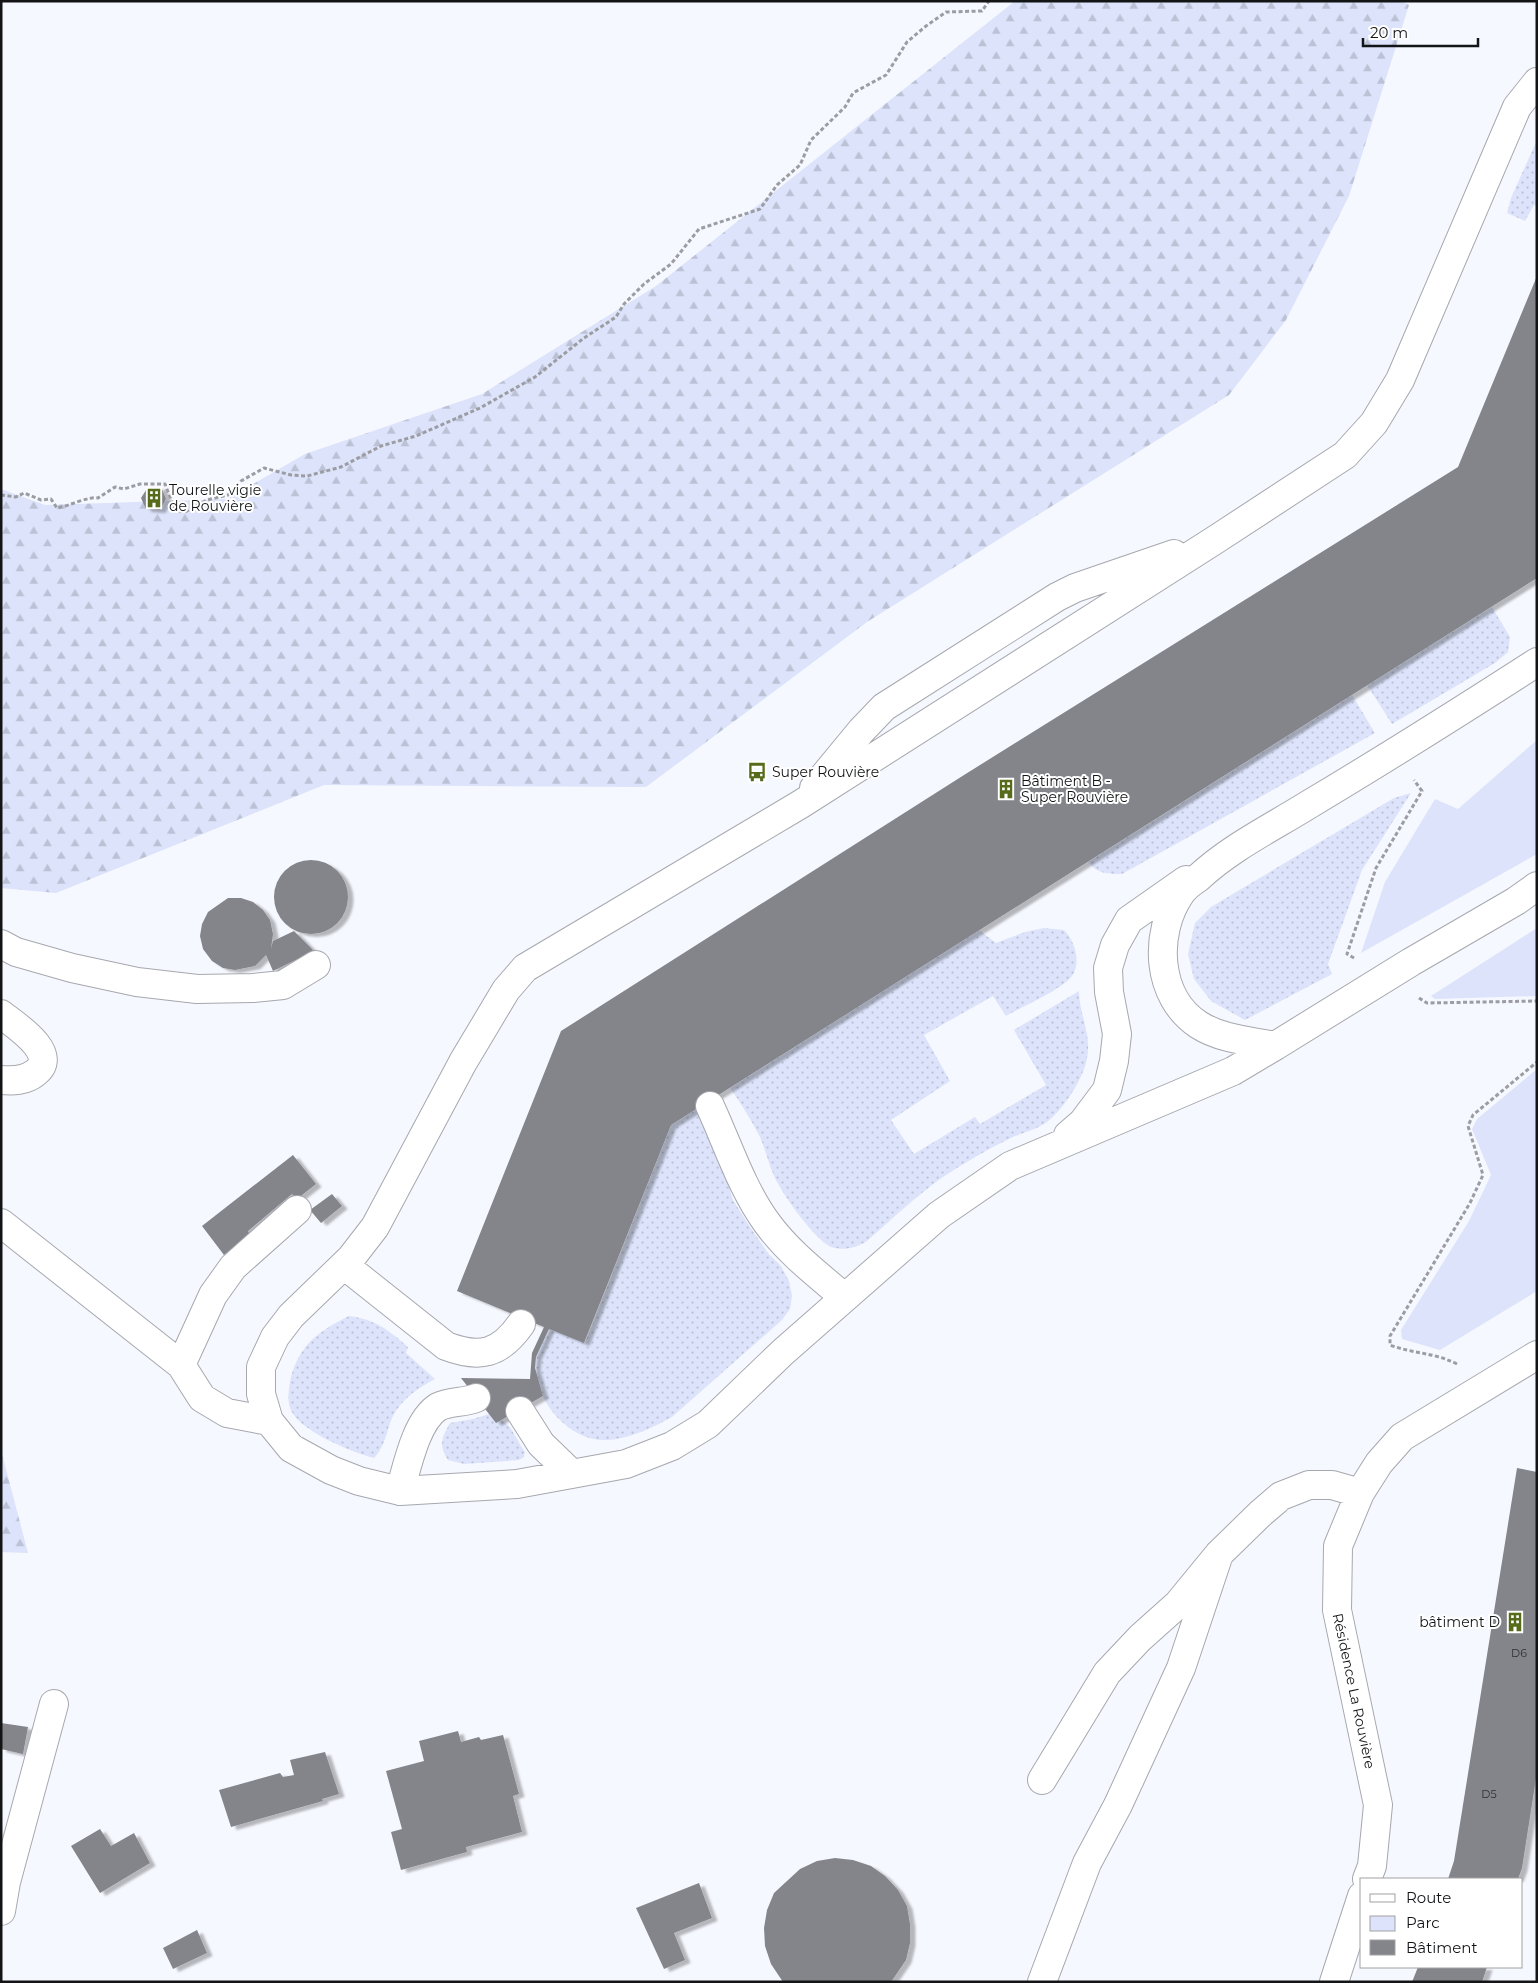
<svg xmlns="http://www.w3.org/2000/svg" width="1538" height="1983" font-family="Montserrat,sans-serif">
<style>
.grass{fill:url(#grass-dots)}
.forest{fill:url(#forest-firs)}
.green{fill:#dce3fa}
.building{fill:#83858b;filter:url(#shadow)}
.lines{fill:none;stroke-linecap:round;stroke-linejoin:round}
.minor-casing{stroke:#a6a8ae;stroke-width:30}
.path{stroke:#9c9da2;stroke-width:3;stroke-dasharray:4 2.5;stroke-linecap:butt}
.minor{stroke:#fff;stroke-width:28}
.labels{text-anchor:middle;stroke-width:4;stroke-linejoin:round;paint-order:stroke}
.number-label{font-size:11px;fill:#2f3033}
.poi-label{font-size:14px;fill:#131416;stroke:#fff;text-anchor:start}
.street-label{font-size:14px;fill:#131416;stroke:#fff}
</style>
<defs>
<pattern id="grass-dots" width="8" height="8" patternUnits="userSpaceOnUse" patternTransform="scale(1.25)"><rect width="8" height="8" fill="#dce3fa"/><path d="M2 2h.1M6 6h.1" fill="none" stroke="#bcc2d6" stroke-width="1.8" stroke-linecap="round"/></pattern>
<pattern id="forest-firs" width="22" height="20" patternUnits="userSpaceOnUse" patternTransform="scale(1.25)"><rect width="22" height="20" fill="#dce3fa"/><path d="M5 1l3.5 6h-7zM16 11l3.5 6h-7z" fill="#bcc2d6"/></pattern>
<filter id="shadow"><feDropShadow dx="5.5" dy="3" stdDeviation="1" flood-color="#0004"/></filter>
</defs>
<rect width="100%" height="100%" fill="#f6f8ff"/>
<path class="grass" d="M1537 140V206L1534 205 1525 221 1507 213 1511 198Z
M1492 607 1510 637 1508 652 1495 663 1392 724 1367 685Z
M1352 695 1375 733 1122 874C1107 874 1098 874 1088 862Z
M1411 793 1362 870 1328 964 1332 974 1245 1020 1211 1001 1194 979 1188 954 1195 923 1211 907 1394 798Z
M1044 928 1064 930C1074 940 1082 962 1072 976 1063 989 1021 1007 1006 1016L993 996 924 1035 950 1081 891 1120 914 1154 975 1117 980 1124 1046 1085 1014 1030 1079 991C1079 1014 1092 1035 1087 1058 1084 1078 1063 1110 1047 1122 1036 1130 1021 1133 1009 1139 986 1150 964 1163 943 1177 916 1196 892 1219 867 1241 857 1248 843 1251 831 1247 815 1240 784 1196 776 1180 769 1166 766 1151 760 1137 751 1120 741 1103 730 1088L979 930 996 943 1025 932Z
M698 1108 724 1170 733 1200 750 1227 768 1253 781 1266 789 1281 792 1296 790 1309 782 1320 672 1417C654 1427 629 1439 607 1440 571 1442 537 1404 535 1368 534 1355 543 1341 549 1329L585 1343 671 1125Z
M349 1316C374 1319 389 1330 408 1347L406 1353 435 1379C418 1388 401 1399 392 1418 386 1432 385 1447 374 1458 352 1452 298 1431 290 1408 287 1399 289 1386 291 1377 300 1344 319 1331 349 1316Z
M489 1414C512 1421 512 1434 525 1452L524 1457 519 1460 464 1464 448 1460C438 1445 442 1437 450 1423L473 1419Z"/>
<path class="forest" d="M1015 1H1401L1409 5 1349 196 1286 320 1229 395 867 622 646 787 324 785 56 893 1 888V489L45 505 227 499 305 454 482 394 656 286Z
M1 1450 28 1553 1 1552Z"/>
<path class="green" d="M1537 740V854L1361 953 1385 882 1435 799 1458 809Z
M1537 928V996L1435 999 1431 996Z
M1537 1069V1291L1440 1350 1402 1339 1401 1330 1469 1221 1491 1175 1472 1129 1477 1119Z"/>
<path class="building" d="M1537 276V578L671 1125 584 1343 549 1329 536 1357 535 1368 543 1396 496 1423 461 1378 530 1379 532 1353 544 1327 457 1291 561 1031 964 775 1458 467Z
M148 487H161L166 499 160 510 146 509 141 498Z
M274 897a37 37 0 1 1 74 0a37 37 0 1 1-74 0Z
M228 898H241L253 902 263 910 270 920 273 934 271 949 273 941 294 931 314 951 273 971 266 955 255 966 235 970 223 968 212 961 203 949 200 936 202 924 208 912Z
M293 1155 316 1184 297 1199 292 1194 248 1231 250 1235 224 1255 202 1226Z
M332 1194 342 1206 321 1223 310 1210Z
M1517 1468 1537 1472V1772L1522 1868 1518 1879H1448L1454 1861Z
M1 1723 28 1727 23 1754 1 1749Z
M458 1731 461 1742 479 1737 481 1740 503 1735 519 1794 513 1796 522 1832 466 1847 467 1852 401 1870 391 1832 402 1829 386 1771 424 1761 419 1741Z
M325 1752 339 1794 322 1799 323 1801 231 1827 219 1790 280 1773 283 1777 294 1775 290 1760Z
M100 1829 111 1846 134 1833 150 1863 100 1893 71 1846Z
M835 1858 853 1860 871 1866 885 1876 898 1890 907 1906 910 1924V1943L906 1960 891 1982H783L771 1964 765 1946 764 1928 767 1910 774 1893 800 1869 817 1861Z
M699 1883 712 1918 674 1933 685 1960 664 1969 636 1908Z
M197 1930 207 1953 173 1969 163 1948Z
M1418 1967H1487L1482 1982H1412Z"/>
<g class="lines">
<defs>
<path id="minor" d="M1537 82 1517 107 1400 380 1374 423 1345 455 1215 540 801 804 525 968 506 990 463 1062 375 1227 351 1258 291 1316 275 1337 261 1367V1394L269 1421 291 1448 331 1470 359 1481 400 1491 517 1484 626 1464 672 1446 708 1424 783 1352 939 1215 1010 1166 1233 1071 1275 1046C1250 1041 1221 1039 1199 1025 1156 997 1153 933 1181 893 1185 887 1192 882 1198 878 1230 848 1271 828 1308 805 1385 759 1461 711 1537 662
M814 788 861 731 884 707 1057 597 1075 588 1174 554
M1 944 16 952 72 968 137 982 197 989 253 988 283 985 316 965
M1 1014C15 1025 61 1054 35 1073 25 1081 13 1081 1 1080
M1275 1046 1411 962 1516 901 1537 886
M710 1106C728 1145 742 1189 767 1223 788 1252 818 1275 844 1297
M1068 1135 1083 1122 1107 1090 1114 1061 1117 1034 1109 992 1108 968 1115 945 1129 920 1186 880
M1 1223 181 1365
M344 1265 446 1346C480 1359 500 1354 521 1324
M520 1411 541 1444 572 1474
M269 1421 227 1413 202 1398 181 1365 213 1295 233 1267 297 1210
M400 1491C407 1467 416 1421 438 1407 450 1401 464 1403 476 1398
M1042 1780 1107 1673 1140 1638 1178 1604 1219 1554 1260 1514 1281 1496 1309 1485H1332L1360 1493
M1367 1879 1372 1866 1378 1805 1337 1610 1338 1546 1360 1493 1379 1463 1402 1437 1537 1355
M1 1911 6 1882 54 1704
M1042 1982 1087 1863 1118 1805 1181 1668 1219 1554
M1334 1982 1362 1896"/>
</defs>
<use href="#minor" class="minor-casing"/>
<path class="path" d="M1 495 16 497 24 493 41 500 51 499 57 508C69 506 89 496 98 498L115 487 124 489 140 484H165L173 505 178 511 185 512 207 500 228 495 241 481 264 468 291 475 307 476 341 467 381 446 416 436 480 408 535 377 584 338 616 317 624 304 644 284 671 264 699 229 760 209 777 185 800 165 811 140 845 107 853 93 886 75 907 42 926 26 946 12 982 11 989 1
M1354 958 1347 954 1376 868 1422 791 1414 780
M1419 998 1427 1003 1537 1001
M1457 1364C1433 1352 1414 1354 1390 1345V1336L1470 1203 1483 1175 1468 1126 1473 1115 1537 1062"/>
<use href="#minor" class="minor"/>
</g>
<defs>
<symbol id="building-bare" viewBox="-9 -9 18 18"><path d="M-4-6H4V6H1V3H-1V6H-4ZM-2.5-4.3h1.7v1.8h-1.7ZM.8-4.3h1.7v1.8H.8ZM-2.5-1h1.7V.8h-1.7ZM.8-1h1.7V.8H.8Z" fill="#576c1a" stroke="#fff" stroke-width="2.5" paint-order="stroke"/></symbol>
<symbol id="bus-bare" viewBox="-9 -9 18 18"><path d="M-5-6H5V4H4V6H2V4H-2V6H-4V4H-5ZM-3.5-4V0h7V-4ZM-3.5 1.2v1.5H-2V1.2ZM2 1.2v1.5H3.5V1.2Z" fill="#576c1a" stroke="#fff" stroke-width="2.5" paint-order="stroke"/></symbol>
</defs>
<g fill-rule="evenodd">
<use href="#building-bare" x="140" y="484" width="28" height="28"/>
<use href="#bus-bare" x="743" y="758" width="28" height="28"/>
<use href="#building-bare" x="992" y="775" width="28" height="28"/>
<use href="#building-bare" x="1501" y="1608" width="28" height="28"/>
</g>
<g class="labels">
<g class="number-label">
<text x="1519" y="1657">D6</text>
<text x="1489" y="1798">D5</text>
</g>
<g class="poi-label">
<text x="169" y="495">Tourelle vigie<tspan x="169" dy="16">de Rouvière</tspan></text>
<text x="772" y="777">Super Rouvière</text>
<text x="1021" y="786">Bâtiment B -<tspan x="1021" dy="16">Super Rouvière</tspan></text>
<text x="1500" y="1627" text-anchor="end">bâtiment D</text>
</g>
<g class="street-label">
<text transform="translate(1354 1691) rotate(78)" y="5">Résidence La Rouvière</text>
</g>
</g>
<rect width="1538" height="1983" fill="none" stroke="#131416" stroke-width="5"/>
<rect x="1360" y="1878" width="162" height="90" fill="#ffffff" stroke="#a1a1a2"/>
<rect x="1370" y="1894" width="25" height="8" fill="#ffffff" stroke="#a1a1a2"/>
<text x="1406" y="1903" font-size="15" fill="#131416">Route</text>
<rect x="1370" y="1916" width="25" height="15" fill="#dce3fa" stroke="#a1a1a2"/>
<text x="1406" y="1928" font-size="15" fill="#131416">Parc</text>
<rect x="1370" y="1940" width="25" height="15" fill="#83858b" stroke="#a1a1a2"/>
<text x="1406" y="1953" font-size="15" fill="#131416">Bâtiment</text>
<path d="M1363 38v8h115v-8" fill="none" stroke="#131416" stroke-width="2.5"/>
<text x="1370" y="38" font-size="15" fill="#131416" stroke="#ffffff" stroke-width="4" paint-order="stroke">20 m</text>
</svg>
